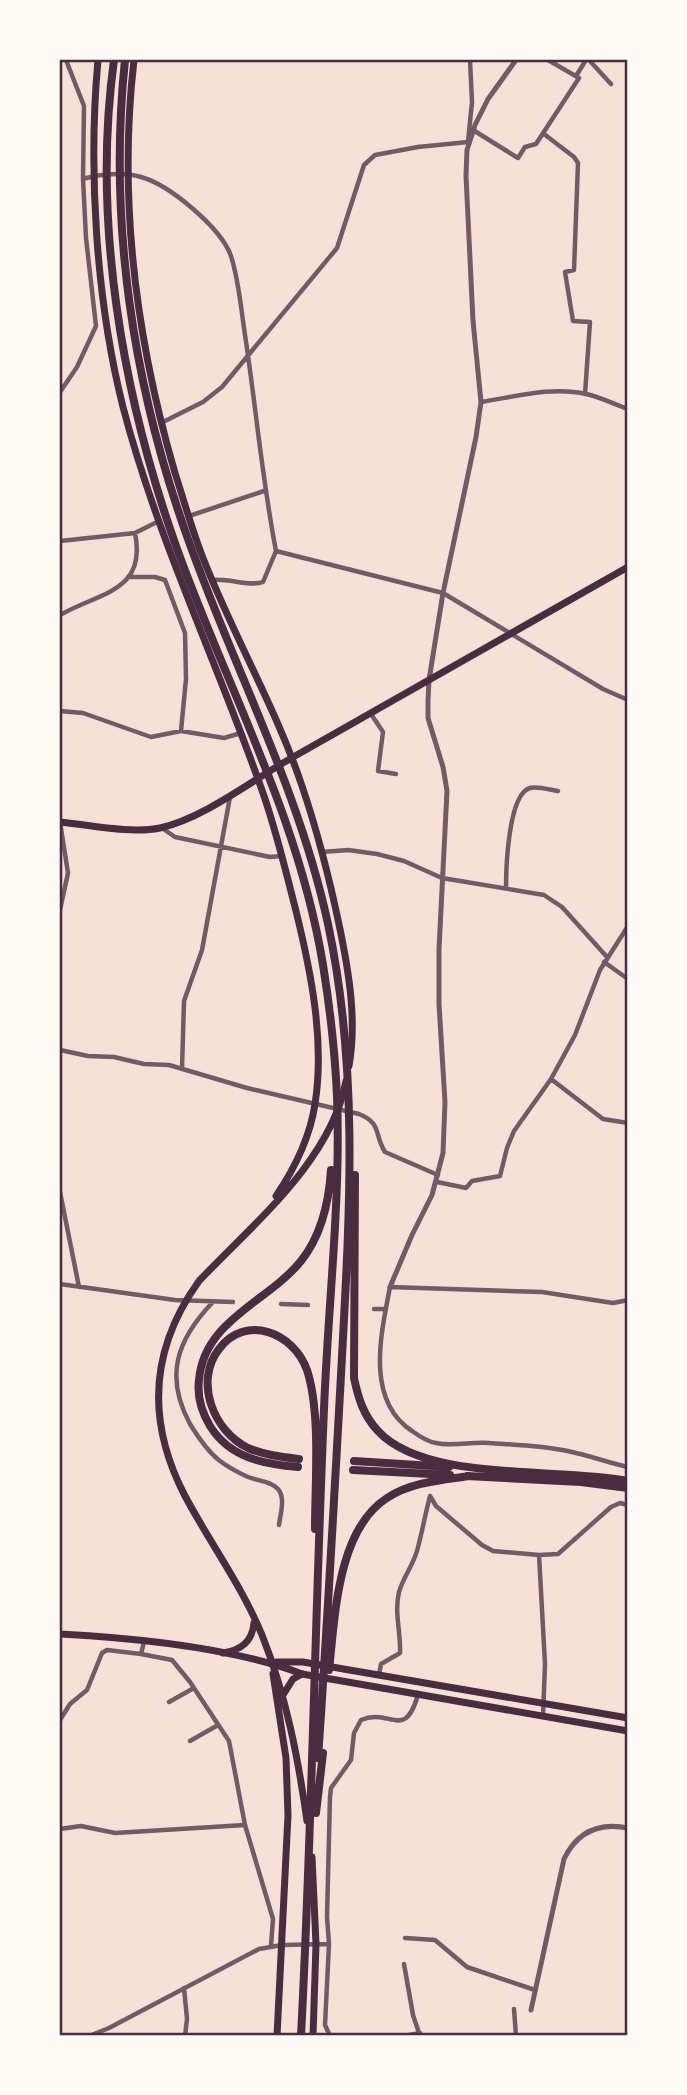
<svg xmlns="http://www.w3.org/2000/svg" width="687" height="2095" font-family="Poppins,sans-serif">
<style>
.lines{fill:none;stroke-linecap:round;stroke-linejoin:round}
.minor{stroke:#755966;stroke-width:4.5}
.tertiary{stroke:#755966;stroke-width:5}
.primary{stroke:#4a2c40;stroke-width:7}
.trunk{stroke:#4a2c40;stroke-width:7}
.motorway{stroke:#4a2c40;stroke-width:8}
.neatline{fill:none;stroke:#4a2c40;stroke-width:2.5}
</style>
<rect width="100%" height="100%" fill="#f7e1d7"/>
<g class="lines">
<path class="minor" d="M66 60 84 106 83 179
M589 60 611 84
M576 76 586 60
M473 130 518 158 525 147 536 144 579 78 548 60
M544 134 574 157 578 163 574 270 565 272 573 321 590 322 585 394
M60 392 77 367 96 326 86 238 83 179C99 174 124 172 141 177 170 185 221 228 231 256 239 281 241 309 245 335 256 407 262 479 276 551L443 593 603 689 628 700
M481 402C514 397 552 386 586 394 600 397 614 404 628 409
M161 423 203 402 222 387 337 248 364 165 375 155 418 147 468 142 472 102 470 60
M189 516 264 491
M60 541 135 533 159 521
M130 577H155L165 580 185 633 186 679 181 731
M212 580C229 578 250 587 263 582L276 551
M60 615C100 592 147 592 135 533
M60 711 83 713 151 737 181 731 224 738 241 733
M371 714 383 732 378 771 396 774
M60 822 68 873 60 910
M162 828 175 837 270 857 281 856
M322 852 348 850 377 854 404 861 442 878 544 895 562 907 607 957
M506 888C506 870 508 794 530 788 538 786 550 790 558 791
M604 962 628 979
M60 1050 88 1056 114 1057 144 1064 169 1065 247 1088 359 1114C382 1123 374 1135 385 1152L438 1175
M182 1069 184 1001 202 950 230 797
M551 1079 603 1119 628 1123
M437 1182 466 1188 472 1181 500 1176 507 1148 514 1131 551 1079 575 1035 600 970 628 926
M60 1192 79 1287
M60 1284 175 1300 233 1302
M628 1300 613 1303 542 1292 390 1287C381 1334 365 1400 412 1431 419 1436 428 1442 436 1443 454 1447 472 1441 490 1443 518 1445 548 1446 576 1453 593 1457 610 1463 628 1467
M212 1303C177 1340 164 1376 190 1424 198 1437 208 1452 220 1461 228 1467 239 1473 248 1477 258 1481 271 1481 278 1489 286 1498 280 1515 279 1525
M281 1304 308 1305
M374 1309H386
M539 1555 545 1664 543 1716
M141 1654 172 1660 190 1682 229 1741 245 1825 273 1919 271 1946
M379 1674 381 1664 400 1653C401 1632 394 1613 399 1592 403 1578 413 1565 417 1551 422 1533 425 1515 430 1496L436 1506 482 1545 493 1551 539 1555 558 1554 611 1507 620 1503 628 1505
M169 1702 194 1688
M60 1720 70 1704 87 1690 102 1653 107 1650 141 1654 144 1642
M190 1741 218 1725
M60 1829 81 1826 115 1833 245 1825
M405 1938 435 1940 467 1967 535 1990
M404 1964 413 2015 420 2036
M184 1988 187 2019 185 2036
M514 2009 516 2036
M89 2036 109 2028 259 1949 282 1945 329 1944
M330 2036 325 2025 329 1944 327 1917 330 1797 331 1788 351 1760 354 1733 361 1720C390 1707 404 1742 418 1695
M404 2036 420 2033"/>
<path class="tertiary" d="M390 1287 412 1235 432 1195 443 1153 445 1102 439 1004V949L447 791 443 767 428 718V701L429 680 443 593 476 437 481 402 473 321 466 176 467 150 475 125 488 99 516 60
M531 2010 564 1859C577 1832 598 1822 628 1828"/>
<path class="primary" d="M60 822C90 825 131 834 160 828 205 818 255 778 295 756 406 693 517 630 628 567
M60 1634C136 1638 231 1647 302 1674L628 1731
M276 1662H303L628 1718"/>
<path class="trunk" d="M98 60C88 169 96 300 123 407 158 541 219 666 264 796 277 834 286 872 296 911 311 972 325 1041 315 1104 310 1137 295 1168 276 1196
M134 60C118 198 136 339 175 473 184 501 192 530 203 558 233 635 276 708 302 786 318 833 330 881 340 929 349 973 357 1021 349 1066
M223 1653C241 1650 252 1642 254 1623
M273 1674 286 1758 288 1815 277 2036
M283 1695 293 1679 302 1674
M307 1821C298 1757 286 1695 262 1635 242 1586 210 1543 185 1496 146 1421 150 1349 199 1281 253 1224 331 1161 346 1081
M312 1857 316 1944 313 2036"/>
<path class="motorway" d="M114 60C92 220 122 394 176 546 227 689 298 813 323 965 330 1008 335 1053 337 1096 341 1200 328 1305 324 1409 315 1618 312 1827 301 2036
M125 60C108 222 133 386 188 539 234 669 299 789 328 924 360 1073 349 1224 341 1375 334 1503 327 1631 318 1758
M355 1175 354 1378C358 1397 363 1415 378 1431 426 1483 560 1467 628 1481
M299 1459C282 1457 264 1455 248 1448 213 1431 194 1381 219 1349 246 1313 294 1333 307 1370 321 1413 315 1482 315 1529
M354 1461 449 1467
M298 1467C263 1464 230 1458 210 1426 201 1411 197 1396 199 1380 204 1320 268 1302 301 1261 321 1236 329 1201 331 1170
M353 1470 450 1475
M467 1476 581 1482 628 1488
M329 1670C335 1617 337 1530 387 1498 411 1482 442 1480 469 1476
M316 1813 323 1753"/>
</g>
<rect width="687" height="2095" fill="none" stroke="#fffaf5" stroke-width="122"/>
<rect x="61" y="61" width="565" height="1973" class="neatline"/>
</svg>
